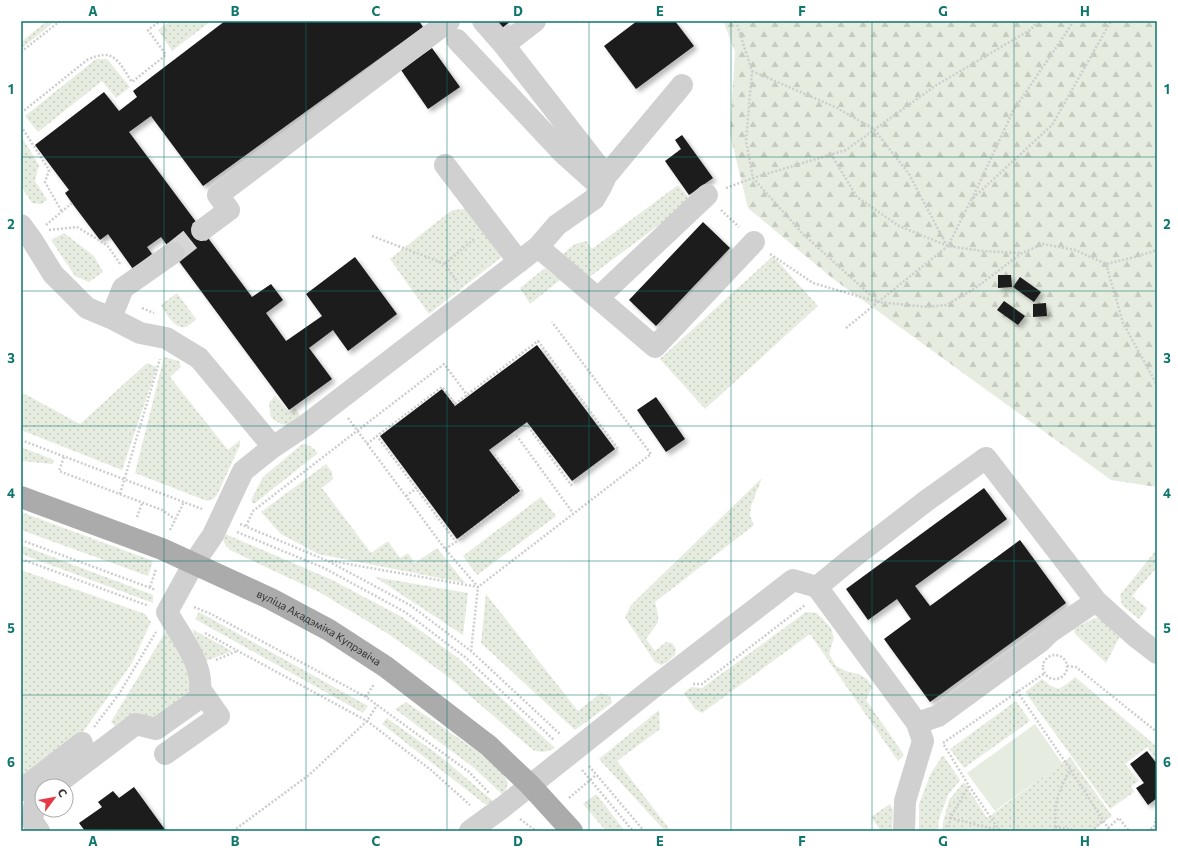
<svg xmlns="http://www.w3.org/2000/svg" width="1178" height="852" font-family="Commissioner,sans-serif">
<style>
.green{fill:url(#green-dots)}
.forest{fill:url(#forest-firs)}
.pitch{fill:#e6ecdf}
.building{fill:#1a1a1a;filter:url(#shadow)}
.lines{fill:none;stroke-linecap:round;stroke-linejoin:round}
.minor-tunnel{stroke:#d6d6d6;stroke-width:22;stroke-dasharray:22 11;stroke-linecap:butt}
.path{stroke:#cdcdcd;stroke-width:2.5;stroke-dasharray:2 2;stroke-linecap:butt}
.minor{stroke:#d0d0d0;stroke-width:22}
.major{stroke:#ababab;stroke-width:22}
.grid{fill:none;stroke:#0f766e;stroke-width:1;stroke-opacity:0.55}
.labels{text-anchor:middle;stroke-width:4;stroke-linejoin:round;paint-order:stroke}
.street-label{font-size:11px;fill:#333;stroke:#fff}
.neatline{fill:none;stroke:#0f766e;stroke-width:1.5}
.grid-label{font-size:13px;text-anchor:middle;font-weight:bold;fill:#0f766e}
</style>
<defs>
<pattern id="green-dots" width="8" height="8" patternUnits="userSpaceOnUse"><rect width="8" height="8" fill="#e6ecdf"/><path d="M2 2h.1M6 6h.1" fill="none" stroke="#c6cbc0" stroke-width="1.8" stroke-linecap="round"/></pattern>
<pattern id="forest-firs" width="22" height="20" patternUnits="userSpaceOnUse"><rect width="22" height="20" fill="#e6ecdf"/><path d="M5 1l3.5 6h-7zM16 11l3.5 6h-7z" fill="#c6cbc0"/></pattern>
<filter id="shadow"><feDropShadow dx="3.5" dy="3.5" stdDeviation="2" flood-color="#0004"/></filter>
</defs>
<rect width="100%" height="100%" fill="#fff"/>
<path class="green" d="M47 21H55L21 49V42Z
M170 21H211L172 51 158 30Z
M96 59H107L130 87 116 98 102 81 38 132 25 116Z
M21 136 39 165 35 181 47 200 41 204 32 203 21 186Z
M678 185 691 201 588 278 559 257 575 244 586 241 592 249Z
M466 209 504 255 429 314 390 259 452 210Z
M64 233 94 256 103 272 89 282 75 276 51 240Z
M773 256 818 306 705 409 660 359Z
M545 268 560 280 530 304 520 288Z
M177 293 196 319C193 322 189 326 185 327 174 329 166 313 161 305Z
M164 357 179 361 181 367 170 377 228 450 240 440V445L217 495 212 500 207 501 135 473Z
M147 363 157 367 122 470 21 430V392L80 424Z
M275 396 289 412 295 408 300 415C294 430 281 426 271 417L269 403Z
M305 444 312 447 318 453 259 500 255 503H253L251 500 263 477 301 445Z
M21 447 54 460 53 464 21 461Z
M326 464 332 472 333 479 322 488 371 553 388 541 400 558 408 553 415 563 437 548 465 583 318 554 281 534 261 512Z
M762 478 751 506 750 516 754 525 655 602C661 626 659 620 646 639L655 651 666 642 672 643 676 649 675 655 666 663 661 665 655 662 625 617 631 605Z
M541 497 556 516 477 575 463 556Z
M21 512 153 561 148 576 21 530Z
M223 533 330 579 402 617 458 658 555 748C547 752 542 753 533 750L446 675 390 635 321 593 232 551C224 545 223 543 223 533Z
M21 545 153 595V603L21 554Z
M1157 549V567L1132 596 1147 608 1139 619 1122 605 1120 595Z
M21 570 145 614 151 622 132 663 83 732 21 779Z
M375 577 468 593 463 635Z
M486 594 578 711 601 693 610 696 612 703 575 730 481 643Z
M199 612 368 706 363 713 195 619Z
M806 612 817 613 831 628 834 638 829 654 836 666 846 671 861 675 868 680 872 687 866 700 904 755 898 761 810 634 702 713 695 709 684 693 691 687 702 688Z
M1094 618 1104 619 1121 634 1106 663 1075 634 1074 629Z
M169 626 191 674 192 695 158 718 118 730 111 722Z
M192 629 232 651 206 661Z
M1075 677 1157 747V759L1147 747 1125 764 1139 781 1131 786 1134 792 1110 809 1025 692 1042 679 1051 686 1059 689 1068 683Z
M1016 701 1030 721 964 768 950 749Z
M406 702 477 751 502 772 508 783 504 796 473 767 395 709Z
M659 710 660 729 617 761 671 831H665L599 759Z
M387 718 440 756 493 801 486 805 382 724Z
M943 755 960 780 948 795 939 819 938 831H919V804L931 773Z
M1070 757 1112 816 1093 831H942L943 822 949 800 964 782 987 818Z
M596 794 625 831H606L583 804Z
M890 804 893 810 892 831H881L871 817Z"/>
<path class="forest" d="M723 21H1157V487L1111 480 832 278 748 208 730 134 735 51Z"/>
<path class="pitch" d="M1035 724 1062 763 995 811 967 773Z"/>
<path class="building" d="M225 21H419L423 27 203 186 151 116 129 132 252 297 271 284 283 300 266 313 286 341 322 316 306 294 355 257 397 314 348 351 333 330 309 348 332 379 289 410 161 237 147 247 152 254 133 269 108 234 100 240 72 203 65 193 69 190 35 145 104 92 119 111 137 97 133 91Z
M497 21H511L502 28Z
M637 21H675L694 46 636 89 604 46Z
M432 48 460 87 428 109 401 70Z
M682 135 713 178 689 195 665 161 681 149 675 140Z
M703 222 730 248 656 326 629 300Z
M998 275H1011L1012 287 998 288Z
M1020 277 1041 292 1034 302 1013 287Z
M1004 301 1025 316 1018 325 997 310Z
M1046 303 1047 316 1033 317V304Z
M537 345 615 449 572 481 527 422 489 450 520 491 457 539 380 436 442 389 455 406Z
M656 397 685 439 666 452 637 410Z
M984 488 1007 519 915 586 930 606 1020 540 1066 603 930 702 884 639 911 619 897 599 868 620 846 589Z
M1147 751 1157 764V798L1148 805 1136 788 1144 783 1130 764Z
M134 787 166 831H85L79 823 102 807 98 802 113 791 119 798Z"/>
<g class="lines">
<path class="minor-tunnel" d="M173 253 202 230"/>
<path class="path" d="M736 21 752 71 746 141 753 178 804 235 877 301
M21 52 60 21
M752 71 835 107 874 129 909 174 947 246
M21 113 87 60C114 47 118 61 132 82L166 55 148 30 160 21
M21 126 49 170 45 182 62 212
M831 154 857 197 899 226 948 246 982 251 1021 253
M726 188 753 178 846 150 935 86 1030 30 1039 21
M972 199 1013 111 1074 21
M721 210 739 227
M46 225 72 203
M49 230 77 227 107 245 121 265
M372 236 445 264 458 283
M770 254 813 283 878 302
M445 264 475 238
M1106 264 1123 323 1157 385
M878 302 948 246 971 200 1052 125 1111 21
M142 308 154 313
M846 328 878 302 928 307 946 305 974 289 1022 253 1043 244 1075 250 1106 264 1135 257 1157 250
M538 341 618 449 571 485 527 425 492 451 522 491 456 542 377 436 442 387 455 404Z
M348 418 445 549 478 587 651 454 552 322
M514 432 573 513
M21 440 202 509
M367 444 377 436
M64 457 59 471 162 510 175 519
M120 494 160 359
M406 496 418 487
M137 517 142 503
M240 524 328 561 410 605 471 651 560 734
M246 526 253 511 444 364 468 396
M170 530 184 502
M237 532 324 568 405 612 466 658 554 740
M21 540 156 590
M445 549 456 542
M21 559 149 606
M331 561 478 587 471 651
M150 587 156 569
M194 607 211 614 366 697 469 772 489 793
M205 633 367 721 431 770 470 805
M1043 667a12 12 0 1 1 24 0a12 12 0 1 1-24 0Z
M216 660 237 651
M1067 666 1076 667 1157 732
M693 684H702L805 605
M1017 691 1070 769 1110 831
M366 697 374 684
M94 727 119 694 156 632
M943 743 1045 673
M944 745 969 786 1000 831
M589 766 644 831
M582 770 633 831
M569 798 596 775
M950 818 999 830 1009 831
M520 819 536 831
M1055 827 1082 831
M1108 828 1119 818 1129 831
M233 831 309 775 367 721 377 705
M948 831 950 818 969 786
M1054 831C1057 822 1054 814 1056 805 1058 792 1065 780 1070 769
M1091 831 1103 821
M1147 831 1154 827 1157 814"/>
<path class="minor" d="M483 21 504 45 606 176
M504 45 535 21
M445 165 519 262
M601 187 606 176 682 85
M21 225 32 240 53 274 87 308 111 318 140 333 166 338 199 358 273 447
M202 230 229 210 218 195 449 21
M538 247 655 347 754 242
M598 298 707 195
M111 318 123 288 173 253
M817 587 851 559 926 501 986 458 1096 601 1135 636 1157 653
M917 723 938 716 1041 641 1049 633 1096 601
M165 754 219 716 200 689C203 663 179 634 167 612L194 563 213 535 243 471 273 447 306 425 538 247 557 225 594 199 601 187 563 153 457 40
M54 786 136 724 156 729 204 695
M21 790 82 743
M39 831 32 821 35 801 42 795
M470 831 503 807 654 687 793 580 817 587 917 723 923 741 905 801 904 831"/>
<path class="major" id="s1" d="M21 497 162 549 271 599 329 630 386 667 489 746 530 785 572 831"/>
</g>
<path class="grid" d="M164 21V831M306 21V831M447 21V831M589 21V831M731 21V831M872 21V831M1014 21V831M21 157H1157M21 291H1157M21 426H1157M21 561H1157M21 695H1157"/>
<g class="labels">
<g class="street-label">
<text dy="4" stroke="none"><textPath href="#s1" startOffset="326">вуліца Акадэміка Купрэвіча</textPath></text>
</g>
</g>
<rect width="1178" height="852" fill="none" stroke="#ffffff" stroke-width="44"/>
<g transform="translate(54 798) rotate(58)"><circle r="19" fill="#ffffff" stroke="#adadad"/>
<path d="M0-3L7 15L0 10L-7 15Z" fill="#e63946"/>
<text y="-6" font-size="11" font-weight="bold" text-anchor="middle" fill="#333333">С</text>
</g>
<rect x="22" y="22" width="1134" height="808" class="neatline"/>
<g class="grid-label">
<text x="93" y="16">A</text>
<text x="235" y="16">B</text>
<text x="376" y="16">C</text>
<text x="518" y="16">D</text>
<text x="660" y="16">E</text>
<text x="802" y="16">F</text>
<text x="943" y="16">G</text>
<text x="1085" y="16">H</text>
<text x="11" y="94">1</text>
<text x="1167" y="94">1</text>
<text x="11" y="229">2</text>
<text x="1167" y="229">2</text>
<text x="11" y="363">3</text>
<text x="1167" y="363">3</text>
<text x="11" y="498">4</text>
<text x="1167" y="498">4</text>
<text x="11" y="633">5</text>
<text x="1167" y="633">5</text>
<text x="11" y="767">6</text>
<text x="1167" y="767">6</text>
<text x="93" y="846">A</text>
<text x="235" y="846">B</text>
<text x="376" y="846">C</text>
<text x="518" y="846">D</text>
<text x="660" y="846">E</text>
<text x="802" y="846">F</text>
<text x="943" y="846">G</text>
<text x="1085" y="846">H</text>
</g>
</svg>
